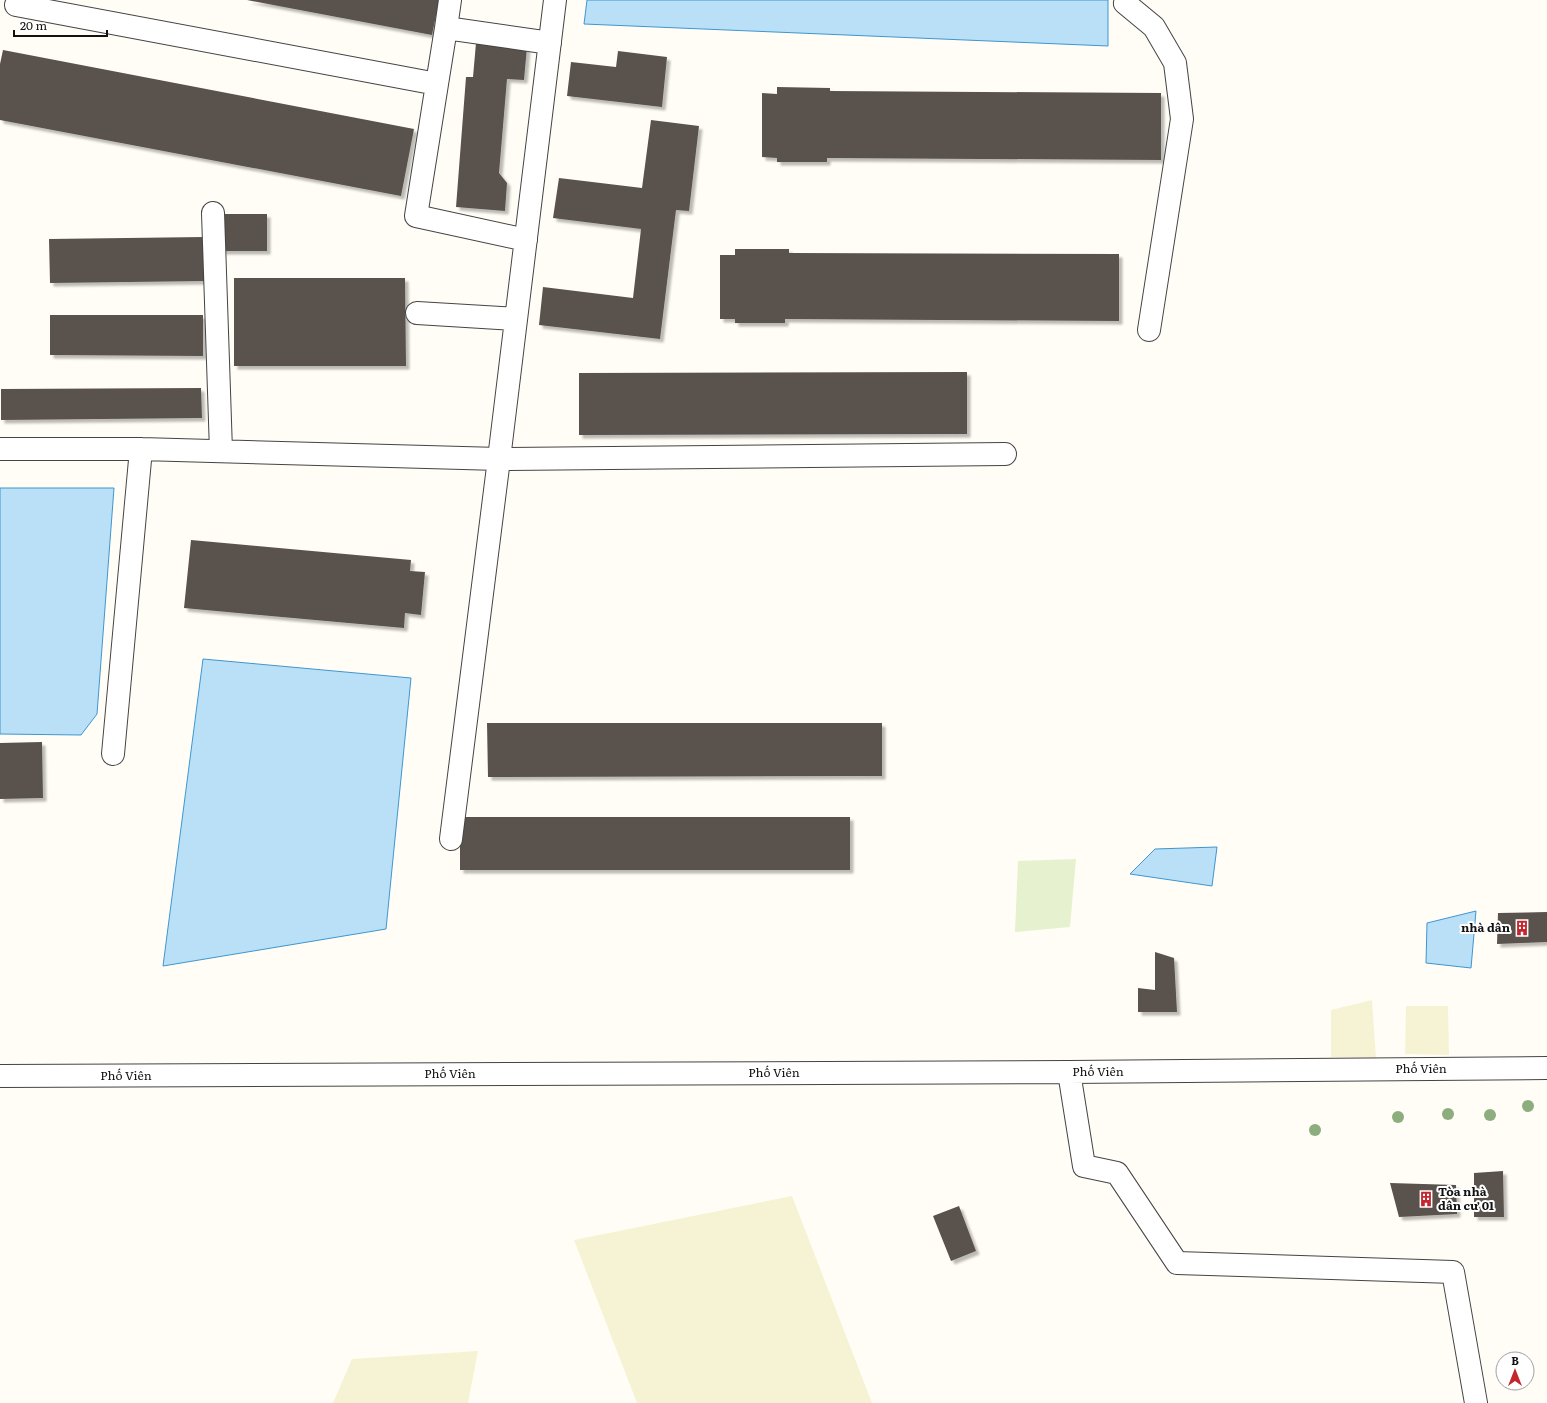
<svg xmlns="http://www.w3.org/2000/svg" width="1547" height="1403" font-family="Literata,serif">
<style>
.farmland{fill:#f6f3d4}
.pitch{fill:#e6f2cf}
.water{fill:#b9e0f7;stroke:#3f96cf}
.building{fill:#5a524d;filter:url(#shadow)}
.lines{fill:none;stroke-linecap:round;stroke-linejoin:round}
.minor-casing{stroke:#444;stroke-width:24}
.minor{stroke:#fff;stroke-width:22}
.tree{fill:#8dad7f}
.labels{text-anchor:middle;stroke-width:4;stroke-linejoin:round;paint-order:stroke}
.poi-label{font-size:12px;font-weight:bold;fill:#111;stroke:#fff;text-anchor:end}
.street-label{font-size:12px;fill:#111;stroke:#fff}
</style>
<defs>
<filter id="shadow"><feDropShadow dx="3.5" dy="3.5" stdDeviation="1" flood-color="#0004"/></filter>
</defs>
<rect width="100%" height="100%" fill="#fffdf5"/>
<path class="farmland" d="M1372 1000 1376 1058 1331 1057V1010Z
M1406 1006H1448L1449 1055 1405 1054Z
M792 1196 872 1403H637L574 1240Z
M478 1351 468 1403H333L352 1359Z"/>
<path class="pitch" d="M1076 859 1070 927 1015 932 1018 861Z"/>
<path class="water" d="M587 0H1108V46L584 24Z
M0 488H114L97 714 81 735 0 734Z
M203 659 411 678 386 929 163 966Z
M1217 847 1212 886 1130 874 1155 849Z
M1476 911 1471 968 1426 963 1427 923Z"/>
<path class="building" d="M247 0H439L432 35Z
M476 43 527 47 524 80 507 79 499 173 507 183 505 211 456 207 466 77H473Z
M3 50 414 129 401 196 0 120V64Z
M618 51 667 57 662 107 567 96 571 62 616 67Z
M777 87 830 88V91L1161 93V160L827 158V162H777V158L762 157V93L777 94Z
M651 120 699 126 689 211 676 210 660 339 539 325 543 287 633 298 641 229 553 218 559 178 642 188Z
M221 214H267V251H221Z
M204 237 205 281 50 283 49 239Z
M735 249H789V253L1119 254V321L785 319V323H735V319H720V255H735Z
M234 278H405L406 366H234Z
M50 315H203V356L50 355Z
M967 372V434L579 435V373Z
M201 388 202 418 1 420V389Z
M191 540 411 560 410 571 425 572 421 615 405 613 404 628 184 608Z
M487 723H882V776L488 777Z
M42 742 43 798 0 799V743Z
M460 817H850V870H460Z
M1547 912V942L1497 944 1498 913Z
M1155 952 1174 958 1177 1012H1138V988L1155 990Z
M1503 1171 1504 1217H1474V1173Z
M1390 1183 1456 1185 1457 1214 1399 1217Z
M959 1206 976 1251 951 1261 933 1216Z"/>
<g class="lines">
<defs>
<path id="minor" d="M1126 0 1125 3 1154 27 1175 63 1182 119 1149 330
M16 5 437 84 446 28 550 43
M446 28 450 0
M437 84 416 216 526 240
M213 213 221 451
M417 313 516 319
M0 449H141L499 459 1005 454
M113 754 141 449
M451 839 499 459 555 0
M1069 1072 1084 1166 1117 1173 1177 1263 1453 1272 1476 1403
M0 1076 1069 1072 1547 1068"/>
</defs>
<use href="#minor" class="minor-casing"/>
<use href="#minor" class="minor"/>
</g>
<g class="tree">
<circle cx="1528" cy="1106" r="6"/>
<circle cx="1448" cy="1114" r="6"/>
<circle cx="1490" cy="1115" r="6"/>
<circle cx="1398" cy="1117" r="6"/>
<circle cx="1315" cy="1130" r="6"/>
</g>
<defs>
<symbol id="building-bare" viewBox="-9 -9 18 18"><path d="M-4-6H4V6H1V3H-1V6H-4ZM-2.5-4.3h1.7v1.8h-1.7ZM.8-4.3h1.7v1.8H.8ZM-2.5-1h1.7V.8h-1.7ZM.8-1h1.7V.8H.8Z" fill="#c4262e" stroke="#fff" stroke-width="2.5" paint-order="stroke"/></symbol>
</defs>
<g fill-rule="evenodd">
<use href="#building-bare" x="1511" y="917" width="22" height="22"/>
<use href="#building-bare" x="1415" y="1188" width="22" height="22"/>
</g>
<g class="labels">
<g class="poi-label">
<text x="1510" y="932">nhà dân</text>
<text x="1438" y="1196" text-anchor="start">Tòa nhà<tspan x="1438" dy="14">dân cư 01</tspan></text>
</g>
<g class="street-label">
<text x="1421" y="1073">Phố Viên</text>
<text x="1098" y="1076">Phố Viên</text>
<text x="774" y="1077">Phố Viên</text>
<text x="450" y="1078">Phố Viên</text>
<text x="126" y="1080">Phố Viên</text>
</g>
</g>
<g transform="translate(1515 1371)"><circle r="19" fill="#ffffff" stroke="#a0a0a0"/>
<path d="M0-3L7 15L0 10L-7 15Z" fill="#c4262e"/>
<text y="-6" font-size="11" font-weight="bold" text-anchor="middle" fill="#111111">B</text>
</g>
<path d="M14 30v6h93v-6" fill="none" stroke="#111111" stroke-width="2"/>
<text x="20" y="30" font-size="12" fill="#111111" stroke="#ffffff" stroke-width="3" paint-order="stroke">20 m</text>
</svg>
